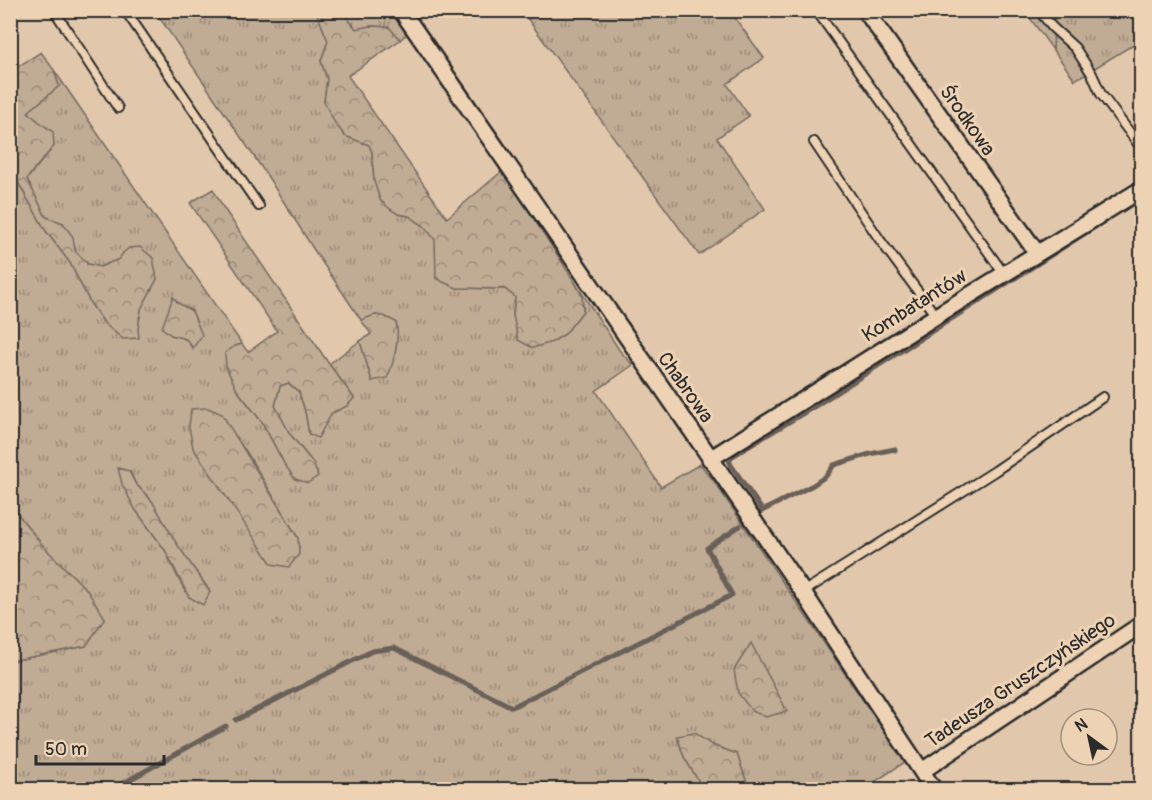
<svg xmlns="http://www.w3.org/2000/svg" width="1152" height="800" font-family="Pangolin,sans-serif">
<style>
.grass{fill:url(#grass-tufts);stroke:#766b60;stroke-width:1.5;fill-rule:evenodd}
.forest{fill:url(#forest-crowns);stroke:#766b60;stroke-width:1.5}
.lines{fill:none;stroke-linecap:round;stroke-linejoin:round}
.stream{stroke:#6a6158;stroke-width:5}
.lane-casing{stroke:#2b2b2b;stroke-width:12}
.street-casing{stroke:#2b2b2b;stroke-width:20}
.lane{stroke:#edd2b4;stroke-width:8}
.street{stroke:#edd2b4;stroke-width:15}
.labels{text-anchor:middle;stroke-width:6;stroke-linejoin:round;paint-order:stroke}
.street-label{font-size:20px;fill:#2b2b2b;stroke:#edd2b4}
</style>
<defs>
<pattern id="grass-tufts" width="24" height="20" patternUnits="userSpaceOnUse" patternTransform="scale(1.5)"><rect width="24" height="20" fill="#c0ab94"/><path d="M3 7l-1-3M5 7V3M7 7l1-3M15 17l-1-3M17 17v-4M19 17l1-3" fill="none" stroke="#9c8b79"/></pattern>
<pattern id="forest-crowns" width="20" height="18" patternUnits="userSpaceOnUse" patternTransform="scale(1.5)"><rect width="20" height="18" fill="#c0ab94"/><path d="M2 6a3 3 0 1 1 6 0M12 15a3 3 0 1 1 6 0" fill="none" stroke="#9c8b79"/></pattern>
</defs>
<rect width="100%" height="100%" fill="#e1c8ac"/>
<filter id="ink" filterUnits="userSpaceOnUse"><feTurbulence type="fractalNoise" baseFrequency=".0167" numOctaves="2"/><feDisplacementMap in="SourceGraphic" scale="12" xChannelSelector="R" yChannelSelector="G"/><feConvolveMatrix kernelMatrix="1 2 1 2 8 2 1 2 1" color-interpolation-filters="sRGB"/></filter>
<g filter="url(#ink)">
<path class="grass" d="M155 11H316L328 41 321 61 327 79 324 102 345 136 369 145 372 152 374 181 398 214 409 216 424 226 436 240 457 288 505 289 515 297 513 315 552 342 565 334 583 311 582 296 574 281 620 351 633 365 596 391 661 487 700 464 713 480 905 762 864 789H749L737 754 712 745 694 733 677 737 684 757 701 785 700 789H11V661L86 646 43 546 13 508 11 507V175L19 184 46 231 70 263 91 304 105 324 138 329 141 309 157 279 123 253 120 259 99 267 88 264 75 251 72 237 63 223 46 217 27 179 54 146 38 121 28 112 59 86 54 70 242 344 235 346 237 390 262 422 285 465 313 463 290 434 275 406 280 386 288 383 299 392 305 411 309 434 332 413 347 406 354 398 329 364 360 341 372 381C384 363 402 344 396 322L376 315 361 320 314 250 268 177ZM173 297 178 303 192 311 196 321 192 348 186 338 171 335ZM208 408 246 451 298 538ZM130 471 135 483 152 501 175 542 210 591 189 597 178 578 165 550 135 509Z
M342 11H392L408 33 400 40 388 27 371 26 356 29Z
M522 11H730L764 58 727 84 749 116 717 138 765 209 699 255Z
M1054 11H1119L1122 13 1141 17V40L1075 80 1053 50Z"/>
<path class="forest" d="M316 11H342L356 29 371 26 389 27 400 40 348 76 447 218 500 173 504 172 574 281 582 296 583 311 565 334 552 342 533 348 518 340 513 315 515 297 505 289 457 288 443 282 436 277 435 240 424 226 409 216 398 214 390 209 380 200 374 181 372 152 369 145 345 136 335 123 324 102 327 79 321 61 328 41Z
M1025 11H1054L1053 50Z
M41 52 54 70 59 86 28 112 38 121 53 132 54 146 32 172 27 179 46 217 63 223 73 237 75 251 88 264 100 267 119 259 123 253 129 248 140 247 153 258 157 279 141 309 138 329 139 338 123 339 105 324 91 304 70 263 46 231 19 184 11 175V71Z
M213 189 223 207 329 364 354 398 347 406 332 413 318 438 309 434 305 411 299 392 288 383 280 386 275 406 290 434 313 463 318 476 308 483 295 479 285 465 262 422 237 390 226 367 225 353 235 346 242 344 248 352 277 331 190 203Z
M173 297 178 303 192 311 202 335 193 348 186 339 171 335 162 328Z
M375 315 384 316 396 322C400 338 394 363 387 378L372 381 360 341 371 334 361 320Z
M208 408 222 414 298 538 299 554 289 567 272 564 193 448 189 427 191 409Z
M118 468 129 471 135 483 152 501 175 541 210 592 203 605 189 597 165 550 135 509 122 484Z
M11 507 13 508 43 546 87 590 105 618 86 646 11 661Z
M751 643 787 711 766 717 752 711 738 693 734 670Z
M694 733 712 745 737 754 749 789H700L701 785 684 757 677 736Z"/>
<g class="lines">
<path class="stream" d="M502 171 504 174
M762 510 731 465 729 460 731 457 820 403 1120 211
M760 512 813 485 826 476 834 465 870 454 895 449V450
M236 720 372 651 394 648 512 707 732 595 707 548 740 526
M111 790 226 726"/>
<defs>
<path id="lane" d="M54 10 118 108
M125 10 259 206
M816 10 1004 274
M1039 10 1052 27 1075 48 1092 74 1101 94 1142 149
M814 142 880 240 936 316
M803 592 995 471 1103 397"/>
<path id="street" d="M401 10 803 592 934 790
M865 10 1037 253
M710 459 936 316 1142 189
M922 771 1142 624"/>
</defs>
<use href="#lane" class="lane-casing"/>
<use href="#street" class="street-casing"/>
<use href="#lane" class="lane"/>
<use href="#street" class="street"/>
</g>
</g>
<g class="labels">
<g class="street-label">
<text transform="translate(968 120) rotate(55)" y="7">Środkowa</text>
<text transform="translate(914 305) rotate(-32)" y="7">Kombatantów</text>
<text transform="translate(686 387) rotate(55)" y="7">Chabrowa</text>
<text transform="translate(1020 680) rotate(-34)" y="7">Tadeusza Gruszczyńskiego</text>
</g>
</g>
<rect width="1152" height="800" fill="none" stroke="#edd2b4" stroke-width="36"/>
<rect x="18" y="18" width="1116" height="764" fill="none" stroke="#2b2b2b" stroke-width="2" filter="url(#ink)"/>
<g transform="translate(1089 737) rotate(327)"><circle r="28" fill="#edd2b4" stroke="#9f8f7d" stroke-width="1.5"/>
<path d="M0-4.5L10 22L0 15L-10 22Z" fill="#2b2b2b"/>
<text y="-9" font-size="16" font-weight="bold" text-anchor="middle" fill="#2b2b2b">N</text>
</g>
<path d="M36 755v9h128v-9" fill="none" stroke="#2b2b2b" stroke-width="3"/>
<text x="45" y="755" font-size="18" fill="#2b2b2b" stroke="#edd2b4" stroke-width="4.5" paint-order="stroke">50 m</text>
</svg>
